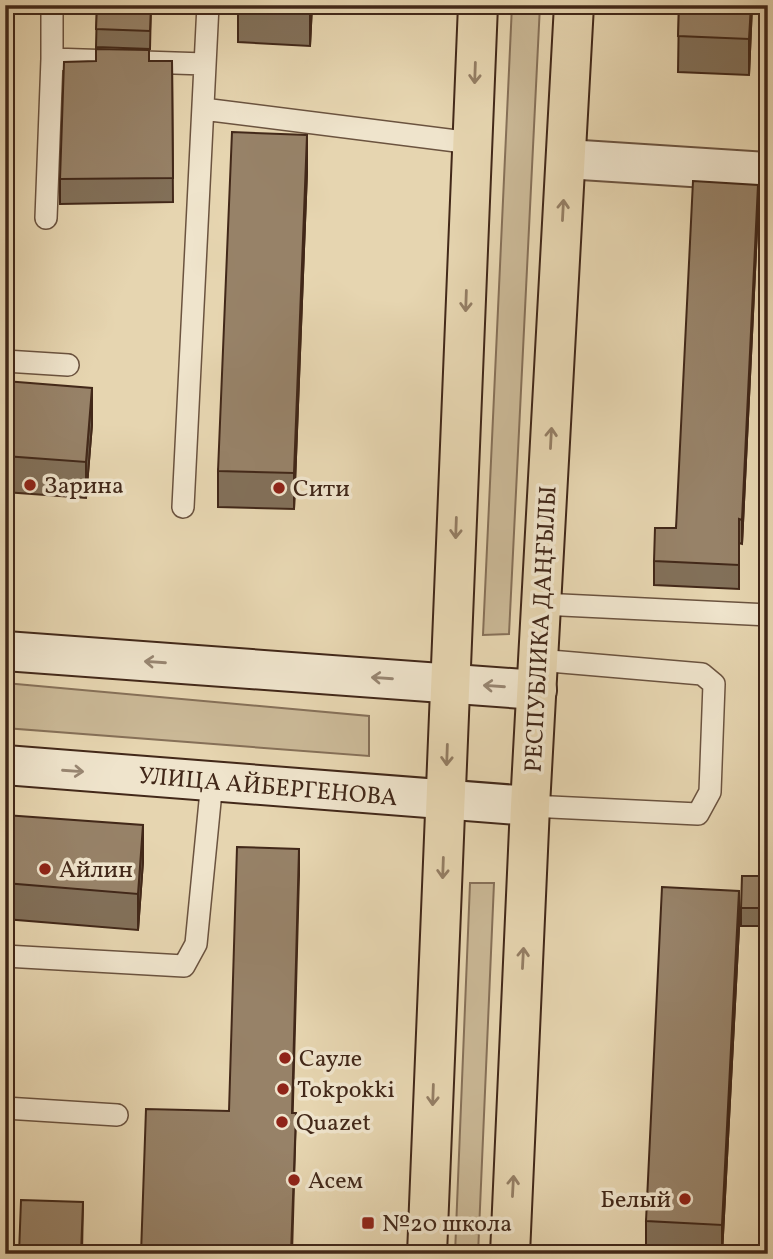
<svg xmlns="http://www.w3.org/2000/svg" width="773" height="1259" font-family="Vollkorn,serif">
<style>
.green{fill:#cab896;stroke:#867058;stroke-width:2}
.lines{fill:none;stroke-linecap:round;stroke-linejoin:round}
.lane-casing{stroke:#6b533f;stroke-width:24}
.street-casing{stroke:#6b533f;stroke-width:42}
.secondary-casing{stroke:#422819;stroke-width:42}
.primary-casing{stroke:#422819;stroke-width:42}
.lane{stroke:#efe4cc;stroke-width:21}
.street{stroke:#efe4cc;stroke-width:38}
.secondary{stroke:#efe4cc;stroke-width:38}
.primary{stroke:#e6d5b0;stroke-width:38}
.wall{fill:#827059;stroke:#422819;stroke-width:2}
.shaded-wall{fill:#6a5b49;stroke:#422819;stroke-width:2}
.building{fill:#978268;stroke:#422819;stroke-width:2}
.oneway{stroke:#947e64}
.oneway2{stroke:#988672}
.poi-dot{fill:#8f2418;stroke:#efe4cc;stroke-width:2.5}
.labels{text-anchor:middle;stroke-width:7;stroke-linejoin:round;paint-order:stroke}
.poi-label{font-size:24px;fill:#422819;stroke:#efe4cc;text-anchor:start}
.street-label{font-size:24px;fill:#422819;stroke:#efe4cc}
</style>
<rect width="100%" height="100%" fill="#e6d5b0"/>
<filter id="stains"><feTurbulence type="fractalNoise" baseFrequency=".00286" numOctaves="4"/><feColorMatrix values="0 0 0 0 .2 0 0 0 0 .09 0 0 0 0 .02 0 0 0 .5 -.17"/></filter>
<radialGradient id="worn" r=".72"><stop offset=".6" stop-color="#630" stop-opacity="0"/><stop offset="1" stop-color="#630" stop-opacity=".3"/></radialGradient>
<path class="green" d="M512 5H540L509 634 483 635Z
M5 683 369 716V756L5 728Z
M470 883H494L478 1254H455Z"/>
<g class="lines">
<defs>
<path id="lane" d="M52 5V59
M203 109 472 143
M46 218 52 59 205 64
M5 361 68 365
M183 507 208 5
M541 604 768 615
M530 806 698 814 710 792 714 684 702 674 538 660
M5 956 184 966 196 944 212 781
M5 1108 117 1115"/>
<path id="street" d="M566 159 768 172"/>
<path id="secondary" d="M5 651 537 690
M5 765 530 806"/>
<path id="primary" d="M427 1254 478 5
M510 1254 530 806 574 5"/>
</defs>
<use href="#lane" class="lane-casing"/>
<use href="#street" class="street-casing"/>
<use href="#secondary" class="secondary-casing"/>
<use href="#primary" class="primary-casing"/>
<use href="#lane" class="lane"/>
<use href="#street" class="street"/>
<use href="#secondary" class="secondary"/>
<use href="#primary" class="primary"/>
</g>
<path class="wall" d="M97 5H151L150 49 96 47Z
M238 5H312L310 46 238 42Z
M679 5H752L749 75 678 72Z
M149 61H172L173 202 60 204V179Z
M307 171 294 509 218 507V471Z
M758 209 742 544 739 543V589L654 585V561L676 528Z
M5 381 92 424 86 498 5 492Z
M5 815 143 861 138 930 5 919Z
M768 876V926H741V908Z
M739 927 722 1254H646V1221Z"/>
<path class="shaded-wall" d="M310 5H312L310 46Z
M751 5H752L749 75V39Z
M307 135V171L294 509V473Z
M758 185V209L742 544V520Z
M92 388V424L86 498V462Z
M143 825V861L138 930V894Z
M299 849V875L292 1139V1113Z
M739 891V927L722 1254V1225Z
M296 1113 292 1254H291Z
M83 1202 82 1254H81Z"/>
<path class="building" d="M97 5H151L150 31 96 29Z
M238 5H310V9Z
M679 5H751L749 39 678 36Z
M96 49 149 50V61H172L173 178 60 179 64 62 96 61Z
M232 132 307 135 294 473 218 471Z
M693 181 758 185 742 520 739 519V565L654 561 655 528H676Z
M5 381 92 388 86 462 5 456Z
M5 815 143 825 138 894 5 883Z
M237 847 299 849 292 1113H296L291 1254H141L146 1109 229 1111Z
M742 876H768V908H741Z
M662 887 739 891 722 1225 646 1221Z
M21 1200 83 1202 81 1254H19Z"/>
<defs><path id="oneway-shaft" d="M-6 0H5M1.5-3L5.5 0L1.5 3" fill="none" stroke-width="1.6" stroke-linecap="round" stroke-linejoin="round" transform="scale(1.75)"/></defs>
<g class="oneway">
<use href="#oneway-shaft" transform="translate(475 73) rotate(92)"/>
<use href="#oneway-shaft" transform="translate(563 210) rotate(-87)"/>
<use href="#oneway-shaft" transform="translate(466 301) rotate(92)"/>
<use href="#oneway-shaft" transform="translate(551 438) rotate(-87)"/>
<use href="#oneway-shaft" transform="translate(456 528) rotate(92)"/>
<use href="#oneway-shaft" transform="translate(447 755) rotate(92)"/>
<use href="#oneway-shaft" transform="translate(443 868) rotate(92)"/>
<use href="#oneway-shaft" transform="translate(523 958) rotate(-87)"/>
<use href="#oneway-shaft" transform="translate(433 1095) rotate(92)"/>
<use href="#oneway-shaft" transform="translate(513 1186) rotate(-87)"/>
</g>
<g class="oneway2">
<use href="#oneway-shaft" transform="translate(155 662) rotate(-176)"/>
<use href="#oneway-shaft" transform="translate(382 678) rotate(-176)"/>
<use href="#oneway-shaft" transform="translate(494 686) rotate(-176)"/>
<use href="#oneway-shaft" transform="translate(73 771) rotate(4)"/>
</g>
<g class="poi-dot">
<circle cx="30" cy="485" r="7"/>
<circle cx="279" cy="488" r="7"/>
<circle cx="45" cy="869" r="7"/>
<circle cx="285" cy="1058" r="7"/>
<circle cx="283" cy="1089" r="7"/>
<circle cx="282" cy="1122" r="7"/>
<circle cx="294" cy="1180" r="7"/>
<circle cx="685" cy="1199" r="7"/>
<rect x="361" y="1216" width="14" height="14" rx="3.5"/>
</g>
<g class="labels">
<g class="poi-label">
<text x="44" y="493">Зарина</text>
<text x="293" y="496">Сити</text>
<text x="59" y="877">Айлин</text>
<text x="299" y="1066">Сауле</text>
<text x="297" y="1097">Tokpokki</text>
<text x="296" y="1130">Quazet</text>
<text x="308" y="1188">Асем</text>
<text x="671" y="1207" text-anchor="end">Белый</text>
<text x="382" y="1231">№20 школа</text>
</g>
<g class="street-label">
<text transform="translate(540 629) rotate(-87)" y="8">РЕСПУБЛИКА ДАҢҒЫЛЫ</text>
<text transform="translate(268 786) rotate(5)" y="8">УЛИЦА АЙБЕРГЕНОВА</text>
</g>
</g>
<rect width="773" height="1259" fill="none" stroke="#e6d5b0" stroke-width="28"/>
<rect x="7" y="7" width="759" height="1245" fill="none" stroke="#422819" stroke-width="3.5"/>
<rect x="14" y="14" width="745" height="1231" fill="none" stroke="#422819" stroke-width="2"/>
<rect width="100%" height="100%" filter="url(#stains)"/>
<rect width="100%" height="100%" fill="url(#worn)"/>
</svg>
